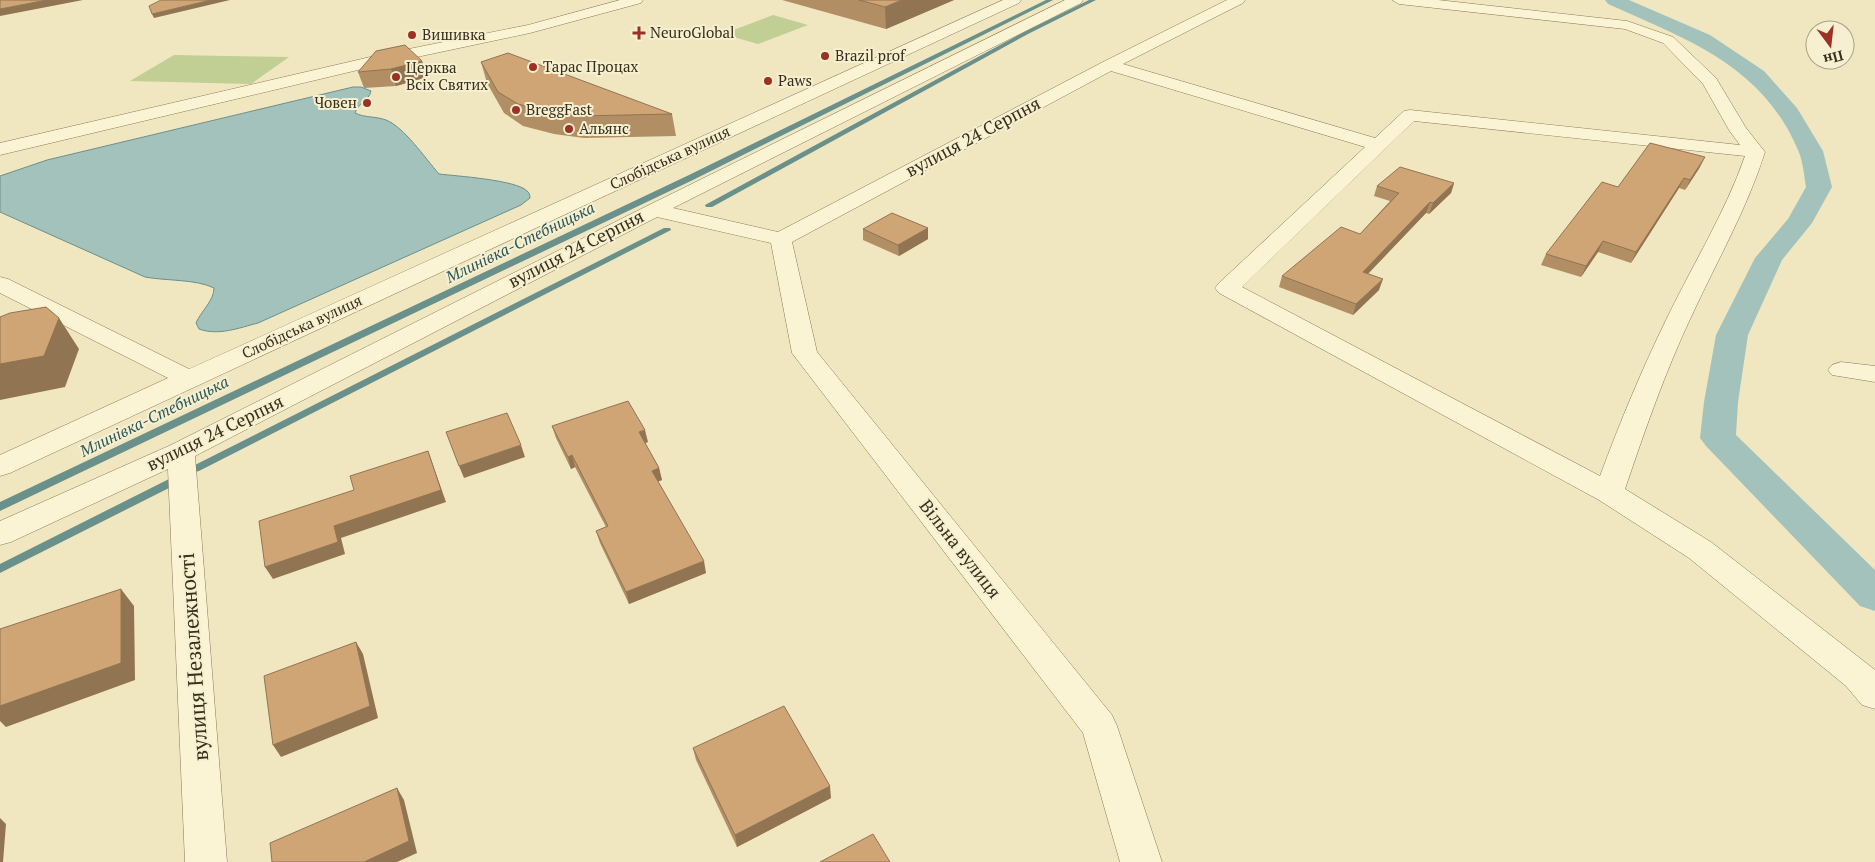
<svg xmlns="http://www.w3.org/2000/svg" width="1875" height="862" font-family="'PT Serif',serif">
<style>
.green{fill:#c1ce94}
.water{fill:#a3c2bc;stroke:#6a908b}
.lines{fill:none;stroke-linecap:round;stroke-linejoin:round}
.stream{fill:#6a908b;fill-rule:evenodd}
.canal{fill:#a3c2bc;fill-rule:evenodd}
.minor-casing{stroke:#8a7857;stroke-width:1}
.minor{fill:#faf3d4;fill-rule:evenodd}
.wall{fill:#b28e65}
.shaded-wall{fill:#917452}
.building{fill:#cfa575;stroke:#917452}
.poi-dot{fill:#9b3225;stroke:#f7f0d0;stroke-width:2}
.labels{text-anchor:middle;stroke-width:4;stroke-linejoin:round;paint-order:stroke}
.far-poi-label{font-size:15px;fill:#392d1c;stroke:#f7f0d0;text-anchor:start}
.far-street-label{font-size:15px;fill:#392d1c;stroke:#f7f0d0}
.far-water-label{font-size:16px;font-style:italic;fill:#2b5759;stroke:#f7f0d0}
.street-label{font-size:18px;fill:#392d1c;stroke:#f7f0d0}
.near-street-label{font-size:21px;fill:#392d1c;stroke:#f7f0d0}
</style>
<rect width="100%" height="100%" fill="#f0e7c0"/>
<path class="green" d="M773 15 808 25 758 44 723 34Z
M174 55 289 57 251 84 130 81Z"/>
<path class="water" d="M353 87H361L371 91C369 101 358 103 355 113 365 118 375 116 386 120 404 127 425 158 439 174 456 176 517 180 527 191 529 192 530 195 530 198L521 205 258 323C239 328 218 336 199 329L196 323C201 311 214 301 214 288 196 279 166 281 145 277L0 212V176L47 160Z"/>
<g class="lines">
<path class="stream" d="M1046 0H1053L695 179 0 511V502L689 175Z
M1089 0H1096L1028 34 712 207H706L705 205 1024 32Z
M664 228H670L671 230 199 471 195 472 190 469 191 467Z
M169 479 174 483 173 486 0 573V564Z"/>
<path class="canal" d="M1605 0H1629L1710 35 1764 71 1797 108 1823 151 1832 187 1812 223 1782 260 1748 335 1738 402 1736 435 1875 570V611L1860 606 1706 446 1700 438 1704 402 1716 335 1755 258 1788 219 1806 187C1804 175 1803 161 1798 150 1762 65 1686 39 1608 4Z"/>
<defs>
<path id="minor" d="M620 0H643L641 3 530 33 379 65 0 155V143L379 55 528 25Z
M1003 0H1021L1019 3 10 473 0 476V455L168 378 0 293V277L8 279 189 369Z
M1065 0H1083L1081 3 673 208 778 232 1103 62 1227 0H1245L1243 3 1123 64 1375 138 1404 111 1410 110 1740 145 1729 130 1703 84 1663 43 1625 29 1399 4 1392 0H1438L1627 21 1673 37 1716 78 1746 128 1765 152C1747 209 1717 261 1692 315 1665 372 1645 430 1625 489L1711 542 1870 666 1875 670V709L1862 705 1846 686 1689 558 1599 500 1219 293 1215 288 1219 283 1365 147 1111 71 792 242 817 352 1112 715 1117 726 1162 862H1120L1083 733 792 353 771 243 657 217 195 456 227 862H185L168 469 11 542 0 545V521L171 445 647 206ZM1414 121 1745 156C1725 213 1693 264 1667 318 1642 369 1620 422 1600 476L1242 287Z
M1841 362 1875 366V382L1832 375 1828 370 1832 365Z"/>
</defs>
<use href="#minor" class="minor-casing"/>
<use href="#minor" class="minor"/>
</g>
<path class="wall" d="M782 0H954L886 29Z
M422 61 427 77 396 86 364 88 358 72Z
M481 62 672 114 676 136 584 138 554 134 523 126 504 113 487 83Z
M1700 167 1685 190 1679 188 1631 263 1598 252 1581 277 1541 265 1546 254Z
M1454 183 1451 193 1429 214 1426 213 1368 274 1379 290 1353 315 1279 287 1282 276 1360 234 1390 201 1374 196 1377 186Z
M928 228V239L899 256 863 240V229Z
M552 426 648 442 645 443 659 468 662 480 658 481 706 573 629 604 600 543 596 531 606 527 575 467 571 469 556 438Z
M693 748 831 798 737 847 696 760Z"/>
<path class="shaded-wall" d="M47 0H83L0 16V9Z
M211 0H230L154 18 152 14Z
M902 0H954L886 29 885 7Z
M422 61 427 77 396 86 391 69Z
M1705 157 1700 167 1685 190 1690 180Z
M1684 178 1679 188 1631 263 1636 252Z
M1454 183 1451 193 1429 214 1433 203Z
M1430 202 1426 213 1359 283 1363 272Z
M928 228V239L899 256 898 245Z
M1603 241 1598 252 1581 277 1586 266Z
M1383 279 1379 290 1353 315 1356 304Z
M59 318 79 349 65 387 0 400V364Z
M645 430 648 442 642 444 639 432Z
M521 445 525 457 464 478 459 466Z
M428 451 446 502 341 538 345 554 273 579 265 567Z
M572 455 575 467 571 469 568 457Z
M659 468 662 480 655 483 652 471Z
M704 561 706 573 629 604 626 592Z
M121 589 134 606 135 680 6 727 0 721V706Z
M356 642 363 654 378 718 281 757 273 745Z
M830 786 831 798 737 847 735 835Z
M397 788 404 800 417 853 397 862H364Z
M0 818 6 824 3 862H0Z"/>
<path class="building" d="M0 0H47L0 9Z
M161 0H211L152 14 149 6Z
M859 0H902L885 7Z
M405 45 422 61 391 69 358 72 376 51Z
M508 53 672 114 579 116 549 112 518 104 498 92 481 62Z
M1650 143 1705 157 1690 180 1684 178 1636 252 1603 241 1586 266 1546 254 1602 182 1618 187Z
M1400 167 1454 183 1433 203 1430 202 1363 272 1383 279 1356 304 1282 276 1341 227 1360 234 1399 193 1377 186Z
M892 213 928 228 898 245 863 229Z
M46 307 59 318 44 356 0 364V317L10 313Z
M628 401 645 430 639 432 659 468 652 471 704 561 626 592 596 531 608 526 572 455 568 457 552 426Z
M507 413 521 445 459 466 446 432Z
M428 451 441 490 334 526 338 542 265 567 259 521 354 490 350 476Z
M121 589V663L0 706V629Z
M356 642 370 706 273 745 264 676Z
M784 706 830 786 735 835 693 748Z
M397 788 409 841 364 862H272L270 843Z
M873 834 890 862H820Z"/>
<g class="poi-dot">
<path d="M636.5 25.5h5v5h5v5h-5v5h-5v-5h-5v-5h5z"/>
<circle cx="412" cy="35" r="5"/>
<circle cx="825" cy="56" r="5"/>
<circle cx="533" cy="67" r="5"/>
<circle cx="396" cy="77" r="5"/>
<circle cx="768" cy="81" r="5"/>
<circle cx="367" cy="103" r="5"/>
<circle cx="516" cy="110" r="5"/>
<circle cx="569" cy="129" r="5"/>
</g>
<g class="labels">
<g class="far-poi-label">
<text x="650" y="38">NeuroGlobal</text>
<text x="422" y="40">Вишивка</text>
<text x="835" y="61">Brazil prof</text>
<text x="543" y="72">Тарас Процах</text>
<text x="406" y="73">Церква<tspan x="406" dy="17">Всіх Святих</tspan></text>
<text x="778" y="86">Paws</text>
<text x="357" y="108" text-anchor="end">Човен</text>
<text x="526" y="115">BreggFast</text>
<text x="579" y="134">Альянс</text>
</g>
<g class="far-street-label">
<text transform="translate(670 158) rotate(-25)" y="5">Слобідська вулиця</text>
<text transform="translate(302 327) rotate(-25)" y="5">Слобідська вулиця</text>
</g>
<g class="far-water-label">
<text transform="translate(520 242) rotate(-26)" y="6">Млинівка-Стебницька</text>
<text transform="translate(154 416) rotate(-26)" y="6">Млинівка-Стебницька</text>
</g>
<g class="street-label">
<text transform="translate(973 137) rotate(-28)" y="6">вулиця 24 Серпня</text>
<text transform="translate(576 249) rotate(-27)" y="6">вулиця 24 Серпня</text>
<text transform="translate(215 433) rotate(-26)" y="6">вулиця 24 Серпня</text>
<text transform="translate(960 549) rotate(52)" y="6">Вільна вулиця</text>
</g>
<g class="near-street-label">
<text transform="translate(194 657) rotate(-94)" y="7">вулиця Незалежності</text>
</g>
</g>
<g transform="translate(1830 45) rotate(165)"><circle r="24" fill="#f7f0d0" stroke="#aba288"/>
<path d="M0-4L9 19L0 12L-9 19Z" fill="#9b3225"/>
<text y="-8" font-size="14" font-weight="bold" text-anchor="middle" fill="#392d1c">Пн</text>
</g>
</svg>
